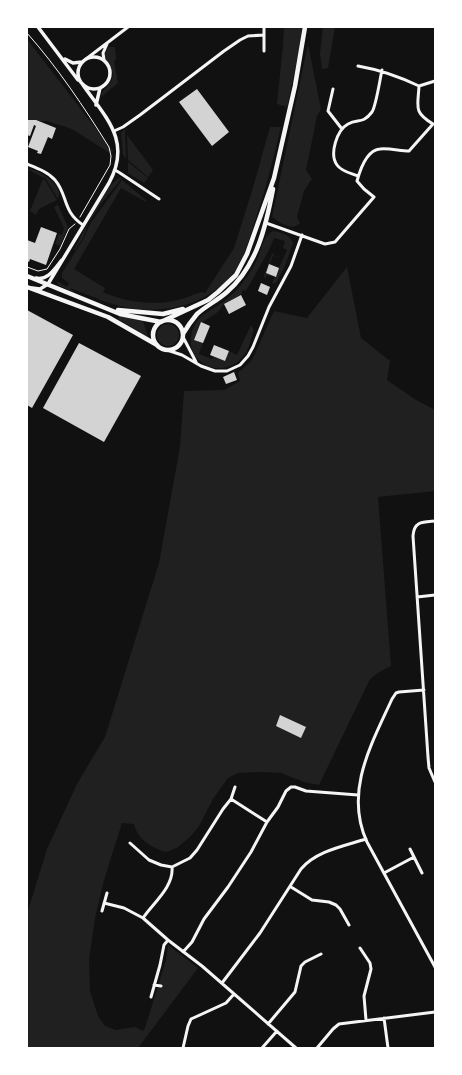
<svg xmlns="http://www.w3.org/2000/svg" width="462" height="1075" font-family="Quicksand,sans-serif">
<style>
.green{fill:#202020}
.building{fill:#d3d3d3}
.lines{fill:none;stroke-linecap:round;stroke-linejoin:round}
.path{stroke:#f5f5f5;stroke-width:1}
.minor{stroke:#f5f5f5;stroke-width:3}
.tertiary{stroke:#f5f5f5;stroke-width:3.5}
.primary{stroke:#f5f5f5;stroke-width:4.5}
</style>
<rect width="100%" height="100%" fill="#111"/>
<path class="green" d="M284 27H302L299 51 287 107 277 104 283 45Z
M323 27H335L328 68 322 69 320 54Z
M27 39 113 151 108 152 72 129 47 121 27 122Z
M308 44 321 109 317 116 306 170 312 179 304 191 297 217 300 223C291 232 281 223 272 217Z
M109 47H115L116 59 114 62 118 83 101 97C102 88 113 84 113 74 112 67 106 62 104 56L106 50Z
M270 127H281C273 160 265 192 254 224 249 240 244 258 234 272 209 304 169 314 130 308 109 305 90 295 70 288L75 293 58 285 57 281 67 287 69 283 62 278V273L84 238 90 224 122 180 146 200V202L121 188 74 269 105 288 103 292C125 302 154 306 178 300 186 298 194 294 202 292L205 293 234 248 252 191Z
M129 128 125 131 126 158 123 155 121 133 124 130Z
M127 135 153 170 148 177 128 160Z
M128 162 148 178 144 183 128 173Z
M27 169C39 169 65 186 58 199L46 179Z
M119 178H122L100 205 88 224 83 238 75 250 74 249C83 235 106 184 119 178Z
M43 179 45 180 57 200 39 209 36 215 30 211Z
M58 205 68 227 60 246 55 244 59 234 62 235 64 228 54 207Z
M273 231C281 232 290 235 293 243L284 268 276 283H272L283 259 273 256 266 272 274 277 267 275 265 279 264 275 272 254 274 253 273 255 283 259 287 250 283 248 285 241 274 238 269 250 246 291 243 290 241 295 224 304 218 312 201 323 194 339 203 343 199 354 212 359 213 357 225 361 229 351 237 355 251 325 254 330C251 338 250 348 244 355 225 383 176 363 195 324 201 313 213 310 223 302 232 295 240 287 246 278 250 273 254 266 257 260 261 251 263 236 273 231Z
M347 267 361 338 390 361 387 380 416 400 435 410V491L378 497 391 666 379 672 370 679 319 785 304 782 281 773 260 772 238 773 228 778 213 799 199 826 191 836 177 848 166 852C152 848 137 839 134 824L122 823 104 880 95 918 89 959 90 991 98 1016 105 1026 116 1030 135 1027 143 1031 145 1028 166 960 168 945 198 968 138 1048H27V914L47 849 77 784 105 737 159 563 180 447 184 391 224 390 240 381 238 373 252 360 274 311 307 318Z
M119 316 143 321 148 337 118 319Z
M157 335a11 11 0 1 1 22 0a11 11 0 1 1-22 0Z"/>
<path class="building" d="M197 89 229 132 212 146 179 102Z
M27 120H36L56 128 52 139 48 137 41 154 37 153 38 151 28 147 36 126 34 125 30 136 27 135Z
M41 227 57 233 46 265 30 259 29 262 27 261V240L35 243Z
M269 264 279 268 276 277 266 273Z
M261 283 270 287 267 295 258 291Z
M241 295 246 305 229 314 224 304Z
M27 310 73 335 32 408 27 405Z
M201 322 210 326 203 343 194 340Z
M79 343 141 376 104 442 43 408Z
M214 345 229 351 225 361 210 355Z
M234 372 237 380 226 384 223 377Z
M280 715 306 727 301 738 276 726Z"/>
<g class="lines">
<path class="path" d="M27 33C58 68 84 107 109 147L111 156 110 165 80 217
M27 267 38 271 47 269 60 249 69 229 75 224"/>
<path class="minor" d="M264 51V27
M86 59 128 27
M104 60 103 53 107 44
M358 66C381 70 398 76 419 86
M333 89 328 111 342 129
M114 131 123 127 140 115 224 51 240 40 248 36 264 35
M27 164C37 168 48 172 55 180 68 195 62 211 83 225
M115 170 120 173 159 199
M358 176C351 173 342 172 337 165 329 154 337 130 348 124 358 118 362 125 372 112 376 106 380 79 382 70
M266 223 325 244 335 242 374 197 364 189 357 181C360 170 367 150 380 149 390 148 400 151 409 151L433 124C413 112 418 107 419 86L435 81
M183 337 196 362
M167 350 182 355 201 366 215 371H227L240 365 248 356 253 347 269 307 291 266 302 235
M435 521C423 522 414 521 413 536L428 757 429 768 435 782
M417 597 435 595
M424 690 399 692 396 693 392 699C371 745 344 792 367 842L435 967
M231 799 267 822
M130 843 149 860 161 865 172 867 190 858 197 850 223 809 231 799 235 787
M414 857 422 873
M384 873 414 857 410 849
M291 887 312 900 329 902 336 905 340 909 349 925
M104 903 124 908 143 918 168 940 202 966 296 1048
M102 911 107 893
M143 918C153 903 174 887 172 867
M360 948 370 963 371 969 364 996 366 1020
M183 952 192 942 204 919 228 887 251 852 267 822 278 807 286 791 291 787H295L306 791 358 795
M222 983 260 933 301 869C316 851 344 846 366 839
M154 985 161 986
M151 997 160 965 164 945 168 940
M384 1018 388 1048
M268 1024 295 992 301 966 305 962 321 954
M183 1048 188 1026 191 1019 226 1003 234 994
M262 1048 277 1031
M317 1048 333 1029 339 1024 435 1012"/>
<path class="tertiary" d="M38 27 78 80
M78 73a16 16 0 1 1 32 0a16 16 0 1 1-32 0Z
M65 59 73 63 82 62
M96 105 100 88
M36 278C48 281 55 268 62 260
M32 288 40 289 48 284 109 183C132 141 106 118 83 85"/>
<path class="primary" d="M27 276 120 314 161 322
M27 287 108 317 157 345
M118 310 163 314 183 309
M165 320 208 300 218 292 236 275 247 254 274 178 295 86 305 27
M153 335a15 15 0 1 1 30 0a15 15 0 1 1-30 0Z
M183 334C187 327 192 320 197 314 206 306 218 300 227 292 257 266 266 226 273 189"/>
</g>
<rect width="462" height="1075" fill="none" stroke="#ffffff" stroke-width="56"/>
</svg>
